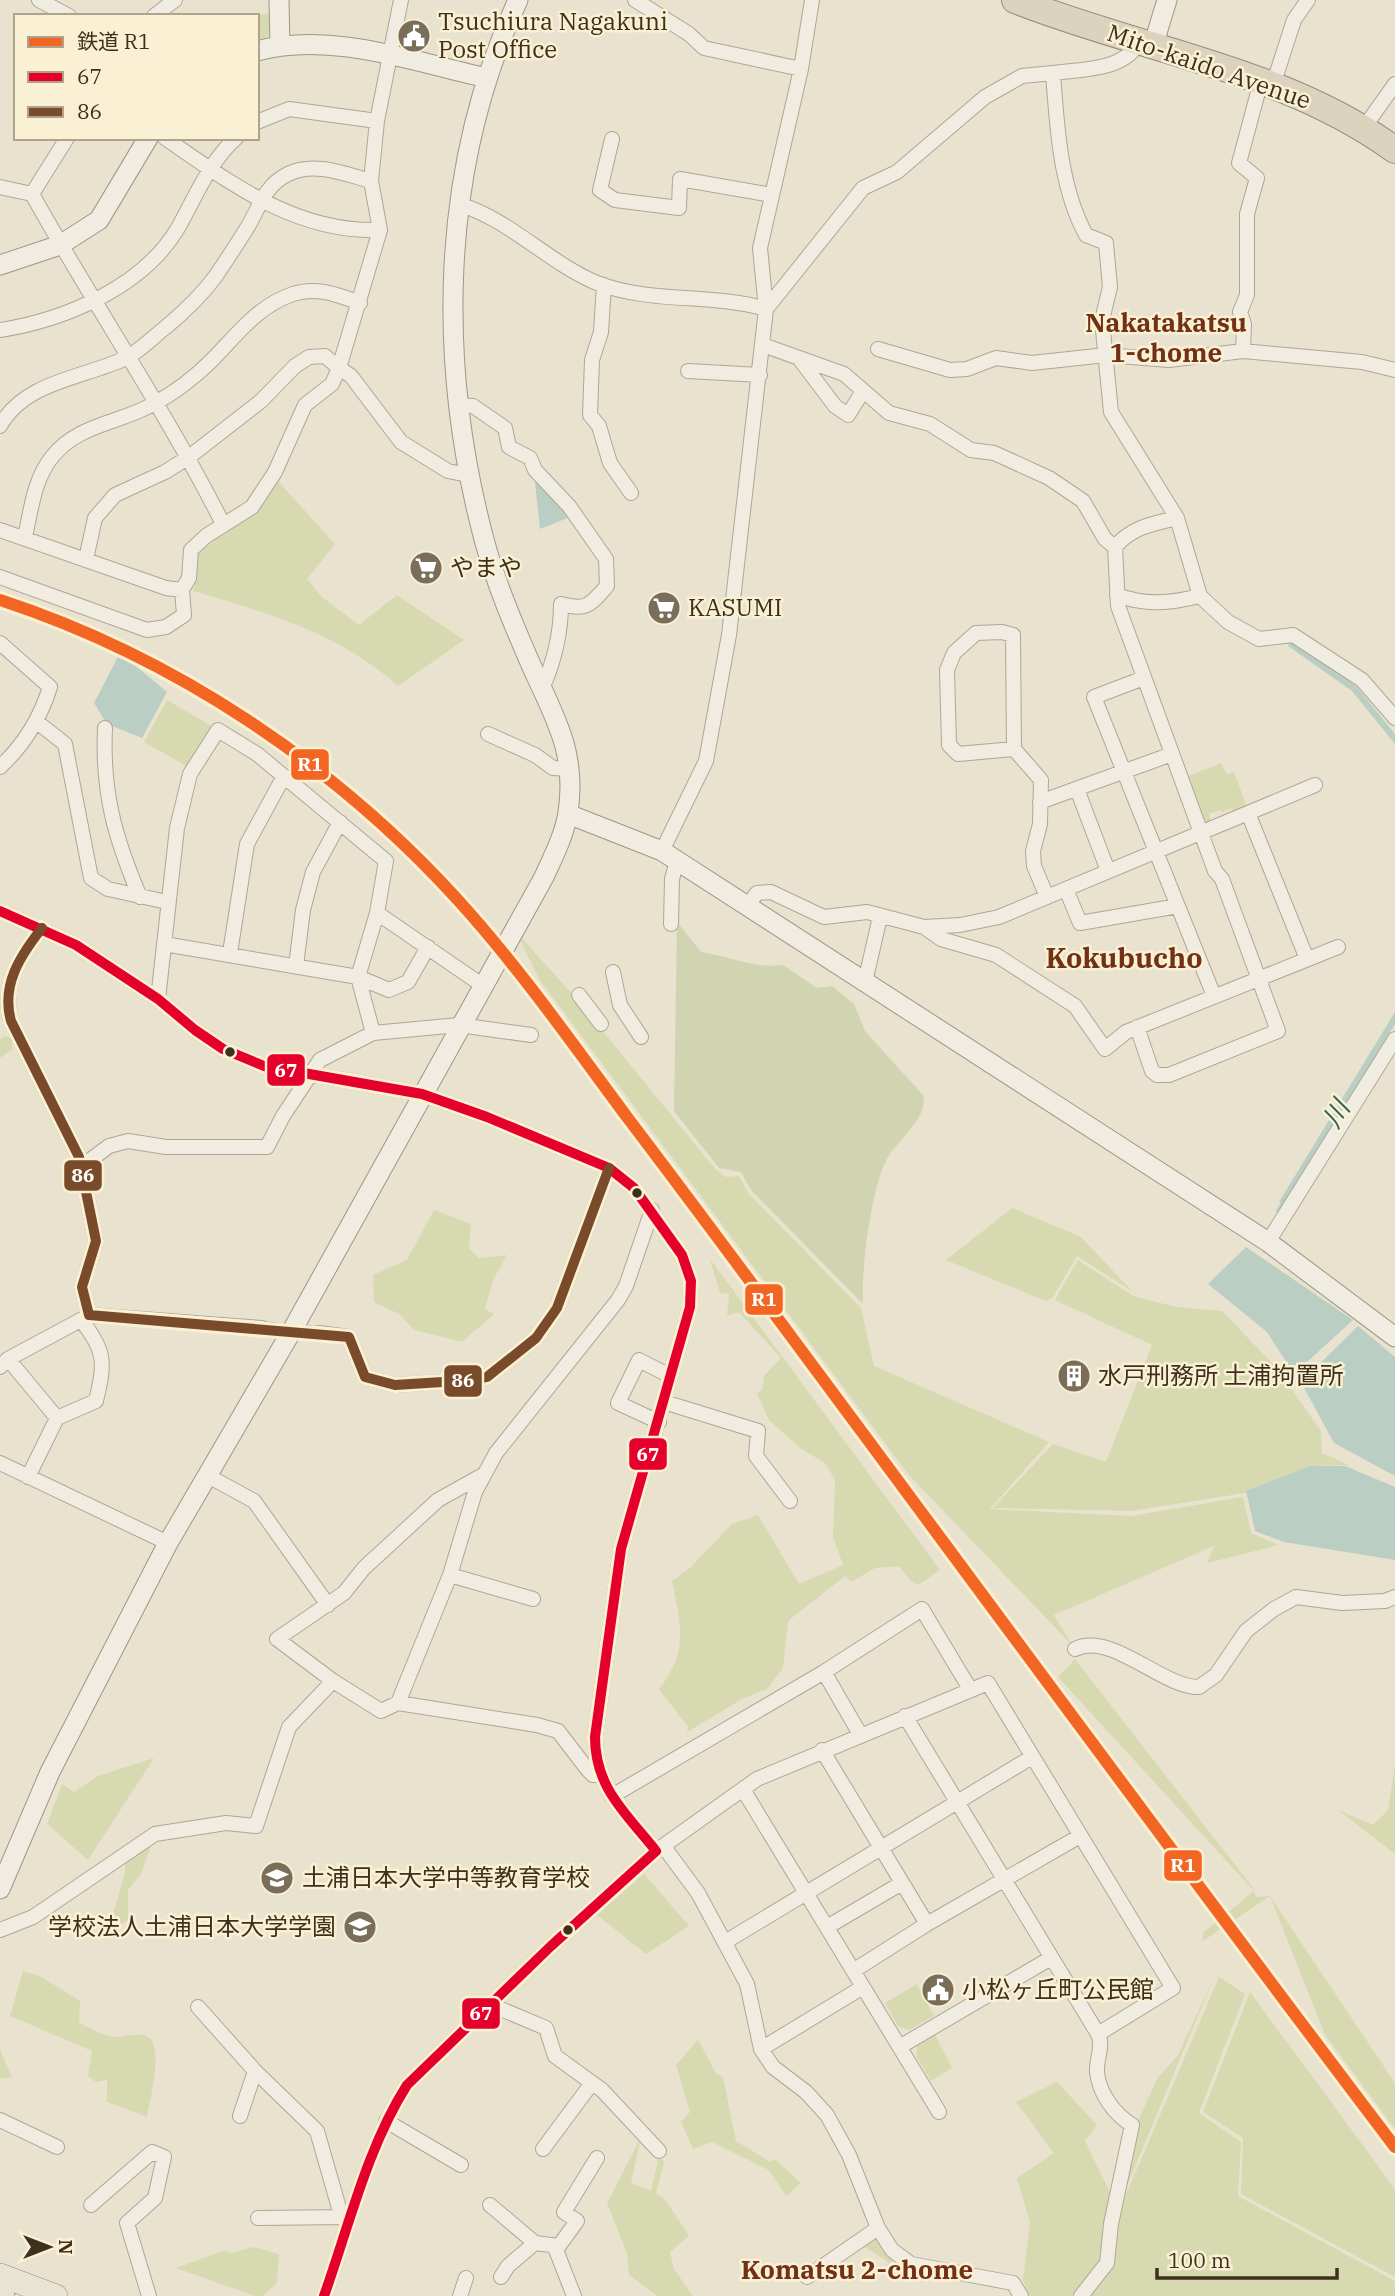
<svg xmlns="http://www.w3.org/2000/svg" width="1395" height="2296" font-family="'IBM Plex Serif','Noto Sans JP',serif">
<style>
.green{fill:#d7dab0}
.cemetery{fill:#d1d4b0}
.water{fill:#bacec4}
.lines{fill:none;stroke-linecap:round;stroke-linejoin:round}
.stream{stroke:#bacec4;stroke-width:3.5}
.street-tunnel{stroke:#c7beab;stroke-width:14;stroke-dasharray:14 7;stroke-linecap:butt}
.street-casing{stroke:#aea797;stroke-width:16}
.secondary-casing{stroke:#9e9688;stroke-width:21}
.primary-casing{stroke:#948c7f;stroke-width:24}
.highway-casing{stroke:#948c7f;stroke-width:28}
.street{stroke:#f0ece1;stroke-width:14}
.secondary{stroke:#f0ece1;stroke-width:19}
.primary{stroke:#e8e3d2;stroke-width:23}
.highway{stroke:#dcd3bf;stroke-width:26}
.bus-1-casing{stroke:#faf1d4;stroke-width:16}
.bus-2-casing{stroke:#faf1d4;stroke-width:16}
.bus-1{stroke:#e4002b;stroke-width:10}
.bus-2{stroke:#7a4b2a;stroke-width:10}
.rail-1-casing{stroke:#faf1d4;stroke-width:18}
.rail-1{stroke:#f26522;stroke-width:12}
.bus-dot{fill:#3f301d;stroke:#faf1d4;stroke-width:2.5}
.labels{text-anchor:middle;stroke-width:5;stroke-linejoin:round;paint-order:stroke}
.poi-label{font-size:24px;fill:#3f301d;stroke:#faf1d4;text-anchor:start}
.street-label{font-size:24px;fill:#3f301d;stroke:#faf1d4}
.neighbourhood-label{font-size:26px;font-weight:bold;fill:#723017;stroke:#faf1d4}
.water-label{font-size:26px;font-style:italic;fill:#2a6161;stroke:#faf1d4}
.quarter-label{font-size:28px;font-weight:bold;fill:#723017;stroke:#faf1d4}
.line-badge{stroke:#faf1d4;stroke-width:2.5}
.badge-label{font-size:19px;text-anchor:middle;font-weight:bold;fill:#fff}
</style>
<rect width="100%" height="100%" fill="#e9e2cf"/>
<path class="green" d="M270 13 271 30 268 37 257 40V16H251Z
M278 481 335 544 307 579 322 597 359 625 397 595 464 640 398 686C341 634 265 612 193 591L198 553 233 525 258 512Z
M167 700 215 728 188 767 144 742Z
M1221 763 1227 774 1234 772 1248 810 1234 815 1231 808 1222 812 1220 810 1209 814 1211 824 1204 827 1183 778Z
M517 933 575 997 716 1170 726 1177 739 1176 749 1194 861 1308 874 1366 1049 1442 990 1509 1131 1516 1243 1497 1251 1533 1279 1545 1207 1563 1214 1546 1054 1615 1072 1645 908 1474 539 979Z
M5 1036 11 1038 13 1049 0 1058V1039Z
M1012 1208 1081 1237 1133 1292 1077 1256 1052 1298 1046 1301 946 1260Z
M434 1210 471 1224 469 1248 479 1258 507 1255 493 1280 485 1309 494 1314 462 1342 414 1330 399 1314 374 1302 373 1275 407 1260Z
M710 1259 940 1570 918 1585 911 1581 899 1566 875 1568 851 1582 845 1576 788 1621 783 1668 767 1689 744 1698 687 1732 688 1727 659 1689C689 1651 681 1625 672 1581L690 1568 732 1524 758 1515 799 1584 843 1565 833 1537 835 1480 825 1463 800 1448 769 1420 757 1394 763 1388 764 1376 781 1358 739 1312 727 1316 729 1294 720 1293Z
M1078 1260 1133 1296 1176 1307 1222 1311 1275 1366 1321 1431 1322 1453 1349 1465 1310 1466 1245 1493 1132 1511 993 1508 1053 1444 1106 1462 1152 1345 1055 1300Z
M1075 1659 1253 1888 1256 1897 1270 1896 1395 2083V2129L1325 2035 1270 1896 1203 1941V1933L1254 1891 1058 1677Z
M154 1758 88 1860 47 1824 62 1784 74 1792 98 1776Z
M1395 1766V1854L1338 1810 1373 1825 1388 1810Z
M151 1846 141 1874 128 1890V1921L109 1928 125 1873V1859Z
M644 1874 689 1926 646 1954 597 1915Z
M23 1971 40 1976 80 2001 79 2023C90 2028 103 2036 115 2037 125 2038 138 2031 148 2037 164 2046 150 2100 147 2117L107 2102V2080L96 2082 88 2076 92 2051 10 2016Z
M1215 1975 1119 2205 1136 2125 1157 2079 1178 2055Z
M1219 1977 1245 1994 1199 2113 1241 2142 1238 2196 1395 2281V2296H1029L1023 2280 1030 2222 1017 2178 1054 2153 1016 2102 1057 2082 1097 2125 1085 2141 1119 2211Z
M917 1984 934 2016 909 2030 898 2026 885 2003Z
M1250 1992 1395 2189V2277L1241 2194 1243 2138 1203 2112Z
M935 2035 952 2068 931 2081 917 2057V2046Z
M698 2040 716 2073 723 2077 736 2141 770 2162 775 2159 801 2183 786 2196 769 2170 712 2142 693 2149 681 2122 690 2112 676 2065Z
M0 2049 12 2078H0Z
M641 2137 631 2183 651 2191 659 2156 664 2162 656 2193 665 2199 689 2236 670 2252 674 2269 693 2296H658L629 2275 627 2253 607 2203Z
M878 2233 895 2258 890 2263 861 2245Z
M253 2247 279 2254 277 2283 263 2296H255L176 2268 225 2250 231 2253Z"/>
<path class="cemetery" d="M677 922 701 952C729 956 755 969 783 965L817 988 832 986 854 1004 865 1031 923 1095C929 1118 897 1140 887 1159 871 1188 861 1271 863 1304L751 1190 741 1172 719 1168 674 1111Z"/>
<path class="water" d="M534 473 570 517 540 529Z
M1291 640 1357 687 1395 734V744L1352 691 1288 646Z
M120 653 167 692 142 738 107 724 94 703Z
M1395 1012V1024L1285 1206 1279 1202Z
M1246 1247 1353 1320 1294 1374 1267 1332 1208 1284Z
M1358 1326 1395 1357V1476L1334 1443 1301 1382Z
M1310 1466H1345L1395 1487V1560L1284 1542 1255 1531 1246 1491Z"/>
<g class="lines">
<path class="stream" d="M1278 1211 1284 1201"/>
<path class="street-tunnel" d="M262 1328 319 1333"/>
<defs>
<path id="street" d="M39 0 69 16
M401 0 377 121 371 181 380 230 339 368 351 376 401 442 448 471 468 475
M635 0 689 34 704 48 801 69
M812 0 801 69 760 248 766 309 863 188 897 172 985 97 1022 76 1053 73C1057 127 1060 187 1086 235L1106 243 1110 287 1102 320 1111 412 1177 518 1200 596 1228 622 1259 639 1293 635 1362 680 1395 718
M154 16 175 0
M1053 73C1082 69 1124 71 1139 42
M1273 85 1294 20 1308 0
M257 122 289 109 377 121
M1363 129 1395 84
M165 138C232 184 296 233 380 230
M612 139 600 190 615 200 679 208 680 179 772 195
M0 187 32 194C94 305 166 411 223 524
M32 194 67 138
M461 205C510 220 549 263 597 283 651 304 711 293 766 309L729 635 706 761 662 851
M604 285 601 332 592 360 590 415 599 426 610 463 631 493
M0 330C65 320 143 287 178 228 195 198 209 162 236 138
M763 345 844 374 889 413 930 424 971 450 994 453 1049 478 1083 501 1105 539 1115 547
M878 349 950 370 967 369 996 358 1032 363 1106 355 1169 360 1243 351 1362 362 1395 370
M1243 351 1244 324 1240 312 1247 295V214L1257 178 1239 163 1261 81
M801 361 835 406 848 415 863 391
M688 371 760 375
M457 405 473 406 505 428 509 447 530 458 535 470 569 506 606 559 607 586C590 605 587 611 561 604 561 634 554 662 542 689
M0 426C24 382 82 378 124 359 139 352 153 337 166 327 184 312 201 296 215 277 226 261 237 244 247 228 260 207 264 186 288 174 314 161 345 174 371 181
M0 530 166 588 182 590 189 578 191 550 206 536 252 507 275 472 305 405 332 384 339 368 325 356 309 357 295 366 261 401 189 457 165 472 115 495 95 518 86 559
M25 537C31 510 34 479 52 457 79 423 120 424 155 403 174 393 196 376 211 361 236 336 257 306 293 294 316 286 338 295 360 303
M0 577 147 630 166 627 184 615 182 590
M1117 595C1146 606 1171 603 1200 596
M0 643 50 687C40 719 25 744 0 767
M1144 678 1094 697 1214 996
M37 722 65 744 91 878 108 889 167 902
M105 728C102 793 115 838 140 897
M488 734 535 755 553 768 569 769
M1014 749 1013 635 1002 632 976 633 954 653 947 670 949 745 958 754 1014 749 1041 780 1040 824 1033 851 1034 866 1047 897
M1077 789 1108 871
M1040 802 1172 754
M1248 813 1307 959
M1066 889 1080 923 1178 906
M747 906 757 893 771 892 824 917 867 912 924 927 960 925 999 917 1315 785
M0 911 76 945 158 999 195 1030 223 1049 264 1066 422 1094 487 1117 609 1168 634 1188 682 1255 691 1281 690 1307 621 1549 595 1737C595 1788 626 1813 656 1851L551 1946 407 2085C367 2148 349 2226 324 2296
M377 913 482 985
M671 924 672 879 677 861
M924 927 941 939 996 955 1075 1006 1105 1049 1126 1032 1338 947
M42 928C20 956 1 985 11 1021L79 1157 96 1241 82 1287 89 1315 262 1328
M164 944 358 977 389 990 408 982 428 947
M230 953 247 844 284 776
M296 966 303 910 313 872 340 822
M613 972 620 1005 641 1037
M865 982 880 917
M579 995 601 1024
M158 999 177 828 190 774 218 730 257 754 386 861 377 913 358 977 373 1033
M1137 1027 1152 1071 1157 1075H1169L1278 1031 1222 879 1215 871 1118 606 1115 547C1132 527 1152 524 1177 518
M81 1167 109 1146 128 1141 166 1147H267L283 1116 320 1060 373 1033 459 1025 531 1035
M1268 1242 1395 1039
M319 1333 349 1337 365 1377 395 1385 474 1380 487 1377 536 1338 557 1308 609 1168
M8 1359 57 1418
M0 1367 8 1359 88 1316
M664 1402 758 1431 756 1456 790 1501
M659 1422 618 1403 639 1360 670 1376
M0 1463 168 1543
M208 1476 254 1501 328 1605
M481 1476 438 1500 364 1568 344 1593 277 1639 333 1681 381 1711 398 1703 537 1725 558 1731 588 1770 593 1775H599
M28 1477 57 1418 96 1401C105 1363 106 1351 81 1320
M450 1575 533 1599
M1075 1649C1111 1631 1163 1688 1199 1687L1216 1675 1246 1631 1274 1609 1296 1597 1342 1603 1385 1601 1395 1597
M824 1672 860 1734
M398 1703 450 1575 475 1492 496 1453 618 1300 626 1286 652 1210
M905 1716 1098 2034C1104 2046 1096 2059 1097 2072 1099 2093 1114 2114 1132 2125L1111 2224 1107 2263 1081 2296
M822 1750 927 1924
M744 1791 939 2112
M612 1796 824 1672 922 1609 970 1689
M664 1847 698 1893 747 1984 761 2049 773 2067 806 2092 827 2115 849 2155 878 2228 892 2250 911 2264 1013 2283 1021 2296
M656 1851 757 1779 988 1683 1173 1988 1098 2034
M827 1927 902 1883
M0 1930 33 1917 155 1834 226 1823 256 1826 289 1727 333 1681
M725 1942 1032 1757
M853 1971 927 1924 1080 1836
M489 2004 546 2028 555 2056 602 2090 659 2151
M198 2007 255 2071 317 2131 341 2215
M901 2046 1051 1958
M761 2049 863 1987
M240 2116 255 2071
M0 2120 57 2147
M386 2121 461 2165
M543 2149 592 2083
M91 2205 152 2152 164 2157 155 2198 127 2223 149 2296
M490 2205 535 2243 559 2246
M258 2218 347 2217
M501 2277 508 2266 535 2243
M807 2277 878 2228
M460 2296 466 2278
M574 2296 556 2250 577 2221 564 2212 597 2158"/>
<path id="secondary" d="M279 0 280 45
M1153 46 1167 0
M257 51C331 31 414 62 487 78
M0 265 60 245 99 220 148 138
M568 814 662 851 1268 1242 1395 1337
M0 1889 50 1772 168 1543 294 1327 544 877C553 857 565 834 568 812 577 753 555 718 532 667 514 626 497 586 485 543 437 365 439 170 518 0"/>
<path id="primary" d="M0 2275 56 2296
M0 2295 3 2296"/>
<path id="highway" d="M1015 0C1141 50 1284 69 1395 150"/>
</defs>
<use href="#street" class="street-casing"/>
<use href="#secondary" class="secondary-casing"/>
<use href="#primary" class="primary-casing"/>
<use href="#highway" class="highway-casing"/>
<use href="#street" class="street"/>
<use href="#secondary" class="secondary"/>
<use href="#primary" class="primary"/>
<use href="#highway" class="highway"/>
<defs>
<path id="bus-1" d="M0 911 76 945 158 999 195 1030 223 1049 264 1066 422 1094 487 1117 609 1168 634 1188 682 1255 691 1281 690 1307 621 1549 595 1737C595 1788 626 1813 656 1851L551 1946 407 2085C367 2148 349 2226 324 2296"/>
<path id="bus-2" d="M42 928C20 956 1 985 11 1021L79 1157 96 1241 82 1287 89 1315 349 1337 365 1377 395 1385 474 1380 487 1377 536 1338 557 1308 609 1168"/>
</defs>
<use href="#bus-1" class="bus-1-casing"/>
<use href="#bus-2" class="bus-2-casing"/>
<use href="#bus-1" class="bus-1"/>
<use href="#bus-2" class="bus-2"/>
<defs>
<path id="rail-1" d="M0 600C174 657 334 764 457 899 519 967 572 1043 627 1117 706 1221 784 1327 862 1432 1039 1671 1215 1910 1395 2147"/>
</defs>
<use href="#rail-1" class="rail-1-casing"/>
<use href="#rail-1" class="rail-1"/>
</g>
<defs>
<symbol id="civic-disc" viewBox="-11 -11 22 22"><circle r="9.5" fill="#7a6e5b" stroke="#faf1d4"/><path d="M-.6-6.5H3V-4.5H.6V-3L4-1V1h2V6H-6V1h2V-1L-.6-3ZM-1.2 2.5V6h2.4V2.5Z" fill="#fff"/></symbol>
<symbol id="supermarket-disc" viewBox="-11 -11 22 22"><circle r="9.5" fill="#7a6e5b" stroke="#faf1d4"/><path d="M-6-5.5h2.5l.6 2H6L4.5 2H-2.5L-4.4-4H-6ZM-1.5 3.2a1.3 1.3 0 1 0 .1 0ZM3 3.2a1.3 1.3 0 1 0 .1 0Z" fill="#fff"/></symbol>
<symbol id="building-disc" viewBox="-11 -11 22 22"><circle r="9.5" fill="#7a6e5b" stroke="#faf1d4"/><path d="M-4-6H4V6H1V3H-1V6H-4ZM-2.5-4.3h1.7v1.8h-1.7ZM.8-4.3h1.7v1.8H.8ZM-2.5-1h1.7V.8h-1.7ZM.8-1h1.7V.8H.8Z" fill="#fff"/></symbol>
<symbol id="school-disc" viewBox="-11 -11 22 22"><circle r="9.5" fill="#7a6e5b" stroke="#faf1d4"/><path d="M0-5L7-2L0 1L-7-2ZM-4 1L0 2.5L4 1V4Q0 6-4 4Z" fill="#fff"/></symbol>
</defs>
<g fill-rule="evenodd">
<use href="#civic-disc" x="395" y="17" width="38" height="38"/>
<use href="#supermarket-disc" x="407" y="549" width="38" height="38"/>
<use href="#supermarket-disc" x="645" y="589" width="38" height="38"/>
<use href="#building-disc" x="1055" y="1357" width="38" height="38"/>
<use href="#school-disc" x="258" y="1859" width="38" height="38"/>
<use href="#school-disc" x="341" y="1908" width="38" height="38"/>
<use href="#civic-disc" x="919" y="1971" width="38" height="38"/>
</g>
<g class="bus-dot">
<circle cx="230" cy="1052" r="6"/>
<circle cx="637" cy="1193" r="6"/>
<circle cx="568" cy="1930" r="6"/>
</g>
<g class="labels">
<g class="poi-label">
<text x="438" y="30">Tsuchiura Nagakuni<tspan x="438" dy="28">Post Office</tspan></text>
<text x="450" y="576">やまや</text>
<text x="688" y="616">KASUMI</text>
<text x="1098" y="1384">水戸刑務所 土浦拘置所</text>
<text x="302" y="1886">土浦日本大学中等教育学校</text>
<text x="336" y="1935" text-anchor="end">学校法人土浦日本大学学園</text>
<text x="962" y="1998">小松ヶ丘町公民館</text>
</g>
<g class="street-label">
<text transform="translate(1209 67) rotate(19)" y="8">Mito-kaido Avenue</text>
</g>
<g class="neighbourhood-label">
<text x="1166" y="332">Nakatakatsu<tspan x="1166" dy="30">1-chome</tspan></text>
<text x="857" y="2279">Komatsu 2-chome</text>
</g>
<g class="water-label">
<text transform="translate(1336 1114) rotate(-59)" y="9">川</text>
</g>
<g class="quarter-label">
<text x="1124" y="968">Kokubucho</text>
</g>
</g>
<g class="line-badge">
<rect x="290" y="748" width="40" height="33" rx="7" fill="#f26522"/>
<rect x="266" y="1053" width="40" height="34" rx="7" fill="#e4002b"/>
<rect x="63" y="1159" width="40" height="33" rx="7" fill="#7a4b2a"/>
<rect x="744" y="1283" width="40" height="33" rx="7" fill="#f26522"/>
<rect x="443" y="1364" width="40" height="34" rx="7" fill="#7a4b2a"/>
<rect x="628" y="1437" width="40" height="34" rx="7" fill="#e4002b"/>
<rect x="1163" y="1849" width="40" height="33" rx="7" fill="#f26522"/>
<rect x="461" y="1997" width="40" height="33" rx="7" fill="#e4002b"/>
</g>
<g class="badge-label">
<text x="310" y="771">R1</text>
<text x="286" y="1077">67</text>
<text x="83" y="1182">86</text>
<text x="764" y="1306">R1</text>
<text x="463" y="1387">86</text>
<text x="648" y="1461">67</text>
<text x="1183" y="1872">R1</text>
<text x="481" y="2020">67</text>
</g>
<rect x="14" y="14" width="245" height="126" fill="#faf1d4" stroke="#afa48b" stroke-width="2"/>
<rect x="28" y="37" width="35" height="10" fill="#f26522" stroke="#afa48b" stroke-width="2"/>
<text x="77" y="49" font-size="21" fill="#3f301d">鉄道 R1</text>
<rect x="28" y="72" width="35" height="10" fill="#e4002b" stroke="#afa48b" stroke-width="2"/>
<text x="77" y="84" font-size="21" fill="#3f301d">67</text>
<rect x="28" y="107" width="35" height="10" fill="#7a4b2a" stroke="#afa48b" stroke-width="2"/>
<text x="77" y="119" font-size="21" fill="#3f301d">86</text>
<g transform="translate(49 2247) rotate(90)" stroke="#faf1d4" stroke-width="5" paint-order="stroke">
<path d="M0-5L12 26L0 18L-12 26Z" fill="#3f301d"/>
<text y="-10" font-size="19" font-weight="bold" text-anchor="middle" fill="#3f301d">N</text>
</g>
<path d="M1157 2268v10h180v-10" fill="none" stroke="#3f301d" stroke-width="3.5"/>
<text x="1168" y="2268" font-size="21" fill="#3f301d" stroke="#faf1d4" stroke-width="5" paint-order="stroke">100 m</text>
</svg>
